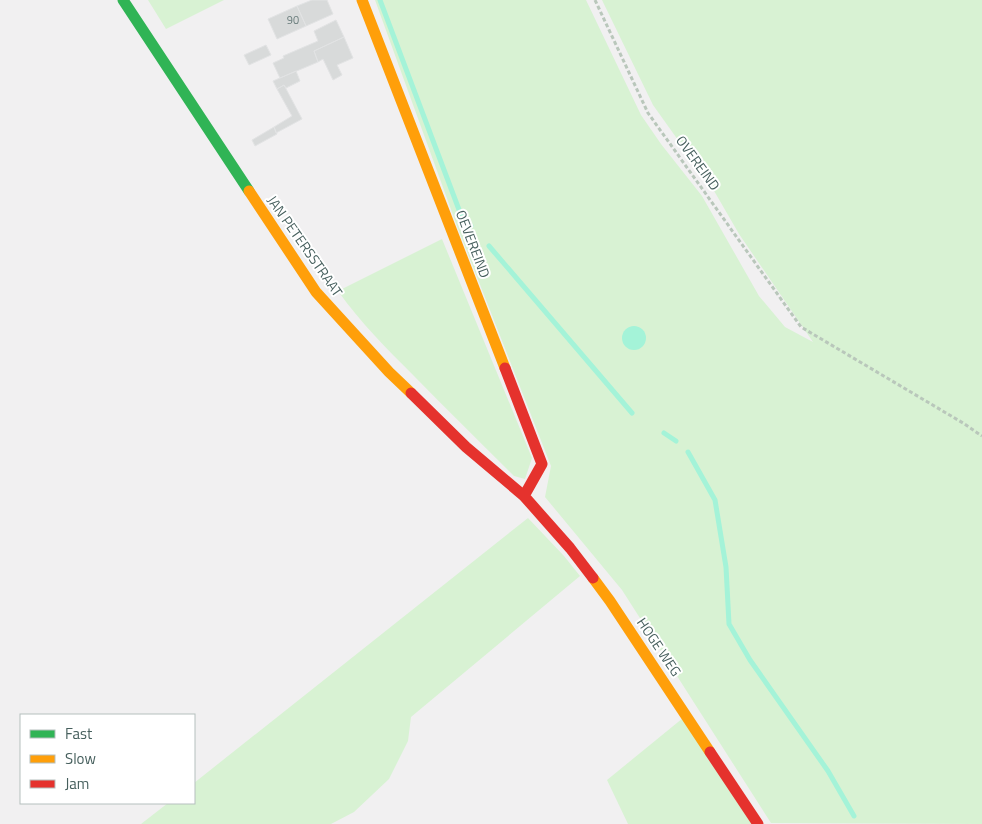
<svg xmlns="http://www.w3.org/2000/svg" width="982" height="824" font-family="'Titillium Web',sans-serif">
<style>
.green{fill:#d8f2d3}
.water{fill:#a4f3d8}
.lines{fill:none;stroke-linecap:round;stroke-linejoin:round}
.stream{stroke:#a4f3d8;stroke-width:5}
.building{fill:#d8dada;stroke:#e2e3e4}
.path{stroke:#b9c7bb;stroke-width:3;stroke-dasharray:4 2.5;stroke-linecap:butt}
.fast{stroke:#30b455;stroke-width:11}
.slow{stroke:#ff9f0a;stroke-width:11}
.jam{stroke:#e5322d;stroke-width:11}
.labels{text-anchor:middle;stroke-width:4;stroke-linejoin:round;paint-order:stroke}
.number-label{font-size:11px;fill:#6b7e7d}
.street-label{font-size:14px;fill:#465f5d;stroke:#fff}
</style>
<rect width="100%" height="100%" fill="#f1f0f1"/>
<path class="green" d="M148 0H224L166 29Z
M375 0H586L641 115 661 144 702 196 759 296 785 327 813 342 739 234 713 189 653 105 602 0H982V824L771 823 622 590 545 497 551 466 457 226Z
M442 239 532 458 525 479 514 476C481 443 447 410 414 376 387 349 360 322 338 291Z
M528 518 564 556 580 576 411 717 408 741 389 779 354 812 331 824H141L168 803H194V783Z
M683 718 752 824H628L607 780Z"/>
<path class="water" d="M622 338a12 12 0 1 1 24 0a12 12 0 1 1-24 0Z"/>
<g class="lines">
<path class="stream" d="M380 0 461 215 471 226
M489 246 632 413
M664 433 676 441
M688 452 715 500 726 567 729 624 750 660 828 771 854 816"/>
</g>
<path class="building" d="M312 0H327L333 14 306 26 297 6Z
M297 6 306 26 277 39 268 19Z
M336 20 344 37 314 51 318 62 280 78 273 63 284 58 283 56 318 41 314 31Z
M344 37 353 58 337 65 342 75 333 80 323 59 318 62 314 51Z
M266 45 271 55 249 65 244 55Z
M296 71 300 81 286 88 284 85 277 89 273 81Z
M284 85 302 119 276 133 274 127 292 116 277 89Z
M274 127 277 134 255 146 252 140Z"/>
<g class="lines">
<path class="path" d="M595 0 648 113 801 327 963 423 982 436"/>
<path class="fast" d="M123 0 249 191"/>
<path class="slow" d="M362 0 505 368
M249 191 316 292 389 372 411 393
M593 578 610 601 710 752"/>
<path class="jam" d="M505 368 542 464 524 496
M411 393 466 447 524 496 570 548 593 578
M710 752 758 824"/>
</g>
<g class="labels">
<g class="number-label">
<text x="293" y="24">90</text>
</g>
<g class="street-label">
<text transform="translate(698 163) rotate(54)" y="5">OVEREIND</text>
<text transform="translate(473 244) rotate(69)" y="5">OEVEREIND</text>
<text transform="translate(305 246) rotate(55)" y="5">JAN PETERSSTRAAT</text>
<text transform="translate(659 647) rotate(56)" y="5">HOGE WEG</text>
</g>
</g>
<rect x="20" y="714" width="175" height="90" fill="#ffffff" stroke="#b5bfbe"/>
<rect x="30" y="730" width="25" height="8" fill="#30b455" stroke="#b5bfbe"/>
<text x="65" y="739" font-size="15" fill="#465f5d">Fast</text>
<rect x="30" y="755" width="25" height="8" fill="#ff9f0a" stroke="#b5bfbe"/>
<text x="65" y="764" font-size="15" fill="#465f5d">Slow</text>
<rect x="30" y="780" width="25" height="8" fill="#e5322d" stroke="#b5bfbe"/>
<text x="65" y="789" font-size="15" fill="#465f5d">Jam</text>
</svg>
